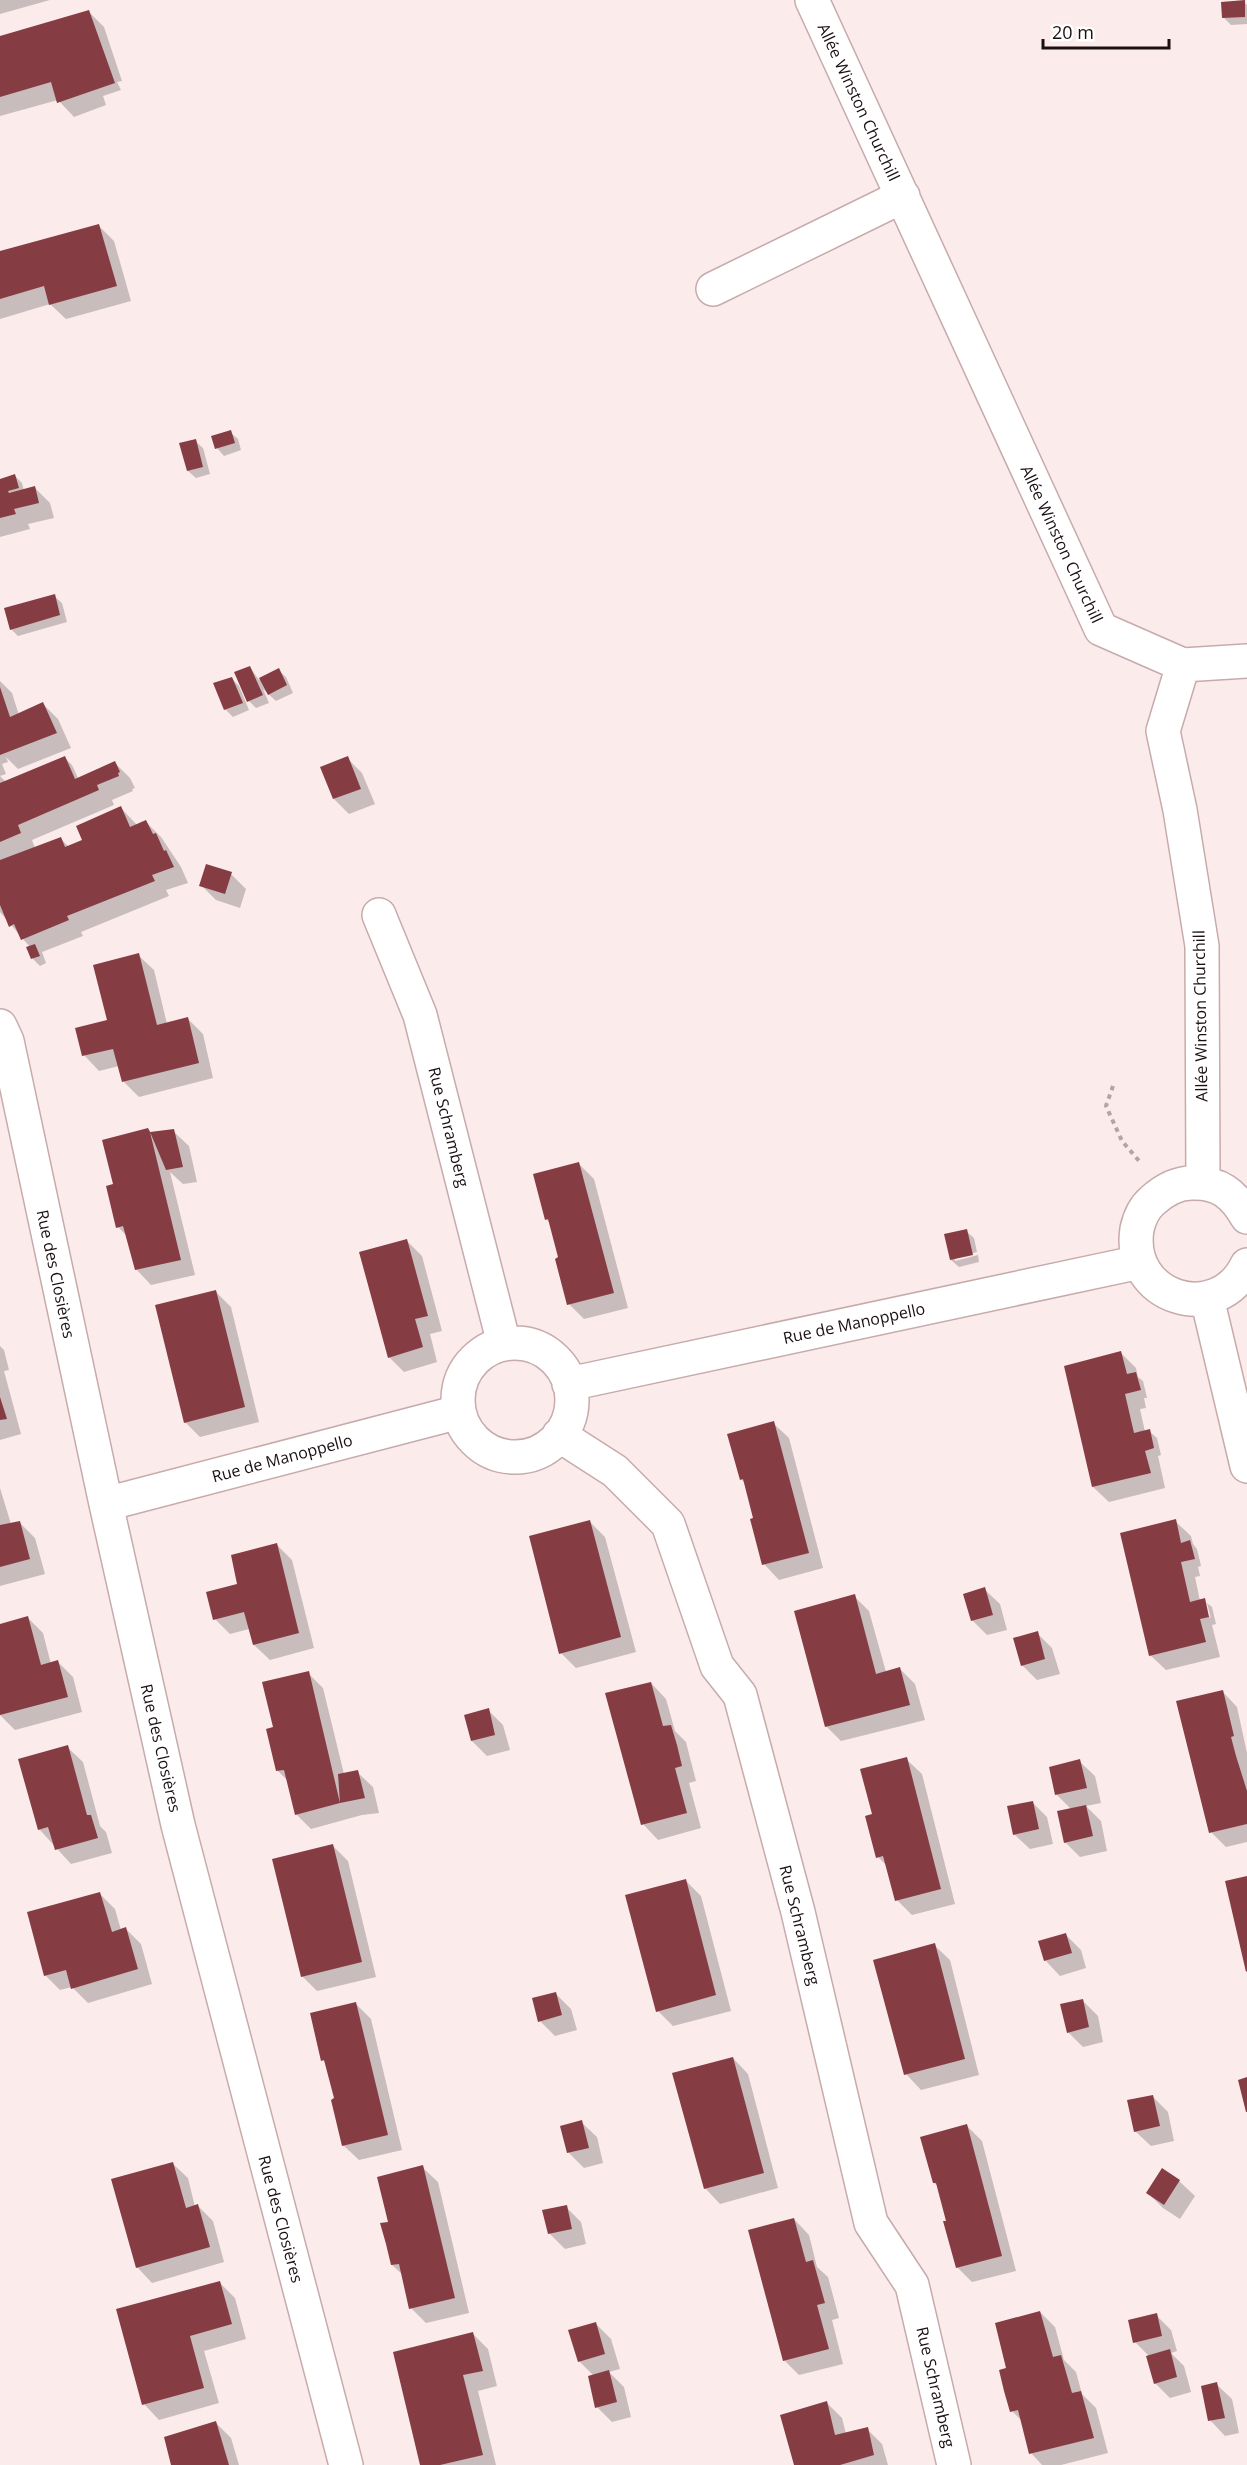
<svg xmlns="http://www.w3.org/2000/svg" width="1247" height="2465" font-family="'Open Sans',sans-serif">
<style>
.shadow{fill:#0003}
.building{fill:#863c43}
.lines{fill:none;stroke-linecap:round;stroke-linejoin:round}
.minor-casing{stroke:#c7abac;stroke-width:36}
.path{stroke:#b4a5a5;stroke-width:4;stroke-dasharray:4.5 4.5;stroke-linecap:butt}
.minor{stroke:#fff;stroke-width:33}
.labels{text-anchor:middle;stroke-width:6;stroke-linejoin:round;paint-order:stroke}
.street-label{font-size:16px;fill:#1a1011;stroke:#fff}
</style>
<rect width="100%" height="100%" fill="#fcebeb"/>
<path class="shadow" d="M0 0H50L0 14Z
M1244 2 1247 5V24L1231 25 1223 17Z
M89 12 104 27 122 81 117 82 121 90 103 96 106 105 74 117 58 100 0 116V38Z
M99 226 114 241 131 301 66 319 50 304 0 319V253Z
M230 432 238 439 241 450 224 456 217 448Z
M195 441 203 448 210 474 196 478 188 471Z
M15 476 22 483 24 491 35 488 50 503 54 518 28 524 30 529 0 537V480Z
M54 596 62 603 67 622 18 636 11 629Z
M250 667 259 680 278 670 286 677 293 693 276 701 263 689 269 703 256 708 249 701Z
M231 678 239 686 249 710 233 717 225 709Z
M0 681 12 693 19 715 43 704 58 719 71 748 18 769 6 757 8 762 2 764 6 774 0 776 6 782 65 758 72 765 78 778 115 763 130 778 135 788 132 789 133 791 112 800 114 805 32 840 35 848 60 838 69 847 84 841 121 808 137 825 146 822 161 837 181 867 188 883 166 890 169 896 81 932 83 936 42 952 46 963 40 966 33 959 28 948 30 947 0 912Z
M347 758 362 773 375 804 349 814 334 799Z
M231 874 246 889 240 908 216 900 201 885Z
M138 955 154 970 167 1024 188 1019 203 1034 213 1078 139 1097 124 1082 119 1066 99 1071 84 1055 109 1021Z
M148 1129 152 1134 173 1131 189 1146 197 1182 183 1184 170 1172 195 1275 151 1285 136 1269 128 1237 118 1227Z
M579 1164 594 1179 628 1308 584 1319 569 1304 560 1258 551 1224 546 1219Z
M966 1231 974 1238 977 1252 955 1258V1261L978 1255 979 1262 959 1267 951 1260Z
M407 1241 422 1256 442 1331 430 1334 437 1362 404 1372 389 1357Z
M216 1292 231 1307 259 1422 200 1437 185 1422Z
M0 1346 4 1350 9 1370 4 1371 21 1434 0 1440Z
M1121 1353 1136 1368 1138 1377 1143 1381 1147 1398H1144L1146 1408 1140 1409 1145 1432 1149 1431 1157 1438 1161 1455 1158 1456 1165 1488 1109 1502 1093 1487Z
M773 1423 789 1438 823 1568 779 1580 764 1564 746 1484 741 1479Z
M0 1488 11 1524 19 1522 35 1538 45 1574 0 1586Z
M1175 1521 1191 1536 1193 1544 1197 1549 1201 1566 1198 1567 1200 1576 1195 1577 1200 1601 1211 1619 1207 1603 1212 1607 1216 1624 1212 1625 1220 1657 1166 1670 1150 1655Z
M590 1522 605 1537 636 1652 576 1668 561 1653Z
M277 1545 292 1560 314 1648 270 1660 254 1645 249 1629 230 1634 215 1619 239 1585Z
M984 1589 1000 1604 1007 1630 987 1635 972 1620Z
M854 1596 869 1611 886 1672 899 1668 915 1684 925 1720 841 1741 826 1726Z
M28 1618 43 1633 51 1664 58 1662 73 1677 82 1712 15 1730 0 1715V1625Z
M1037 1633 1052 1648 1060 1674 1037 1680 1022 1665Z
M308 1673 323 1688 344 1774 357 1772 373 1787 379 1813 362 1815 311 1829 296 1814 288 1781 278 1771 275 1728Z
M651 1683 666 1699 675 1731 686 1742 696 1781 689 1783 701 1828 658 1840 643 1824Z
M1222 1691 1237 1707 1247 1753V1842L1226 1847 1211 1832Z
M488 1710 503 1725 510 1750 487 1756 472 1741Z
M67 1747 83 1762 100 1826 106 1832 112 1853 71 1864 39 1829Z
M906 1759 922 1774 955 1904 912 1915 897 1900 888 1867 878 1857 874 1815Z
M1079 1761 1095 1776 1101 1803 1086 1806 1101 1821 1107 1851 1080 1857 1065 1842 1071 1809 1056 1794Z
M1032 1802 1047 1817 1053 1844 1030 1849 1014 1834Z
M333 1846 348 1861 376 1977 317 1991 302 1976Z
M686 1881 701 1896 731 2011 673 2026 658 2011Z
M100 1894 115 1909 121 1930 126 1929 141 1944 152 1984 88 2003 72 1987 60 1990 45 1975Z
M1066 1935 1081 1950 1086 1968 1060 1976 1045 1960Z
M934 1945 950 1960 979 2075 921 2090 906 2074Z
M556 1994 571 2009 577 2030 555 2036 540 2021Z
M1082 2000 1098 2016 1103 2042 1083 2047 1068 2032Z
M356 2004 371 2019 402 2150 359 2160 343 2145 336 2099 326 2064 323 2060Z
M733 2058 748 2074 778 2188 720 2204 705 2188Z
M1152 2096 1168 2112 1174 2141 1151 2146 1135 2131Z
M581 2122 597 2137 603 2163 584 2168 569 2153 562 2127Z
M967 2126 982 2141 1016 2271 972 2282 957 2267 939 2187 934 2183Z
M172 2163 188 2178 195 2207 198 2206 213 2221 224 2262 152 2283 137 2267Z
M422 2167 438 2182 469 2313 426 2323 411 2308 403 2275 392 2265 390 2223Z
M1162 2170 1179 2181 1195 2196 1180 2219 1163 2208 1148 2193Z
M566 2207 581 2222 586 2244 565 2249 550 2234 544 2212Z
M794 2219 809 2235 817 2267 828 2277 839 2318 832 2320 843 2364 799 2375 784 2360Z
M220 2283 235 2298 246 2339 204 2351 219 2403 159 2420 144 2404Z
M1040 2312 1055 2327 1064 2360 1076 2372 1082 2394 1096 2408 1108 2453 1061 2465H1042L1031 2453 1022 2421 1012 2411 1008 2369Z
M1156 2315 1171 2330 1177 2351 1171 2353 1184 2366 1191 2392 1170 2398 1155 2383 1150 2357 1135 2342Z
M596 2324 611 2339 620 2369 609 2372 624 2387 631 2417 612 2422 597 2407 594 2376 579 2361Z
M473 2334 488 2349 497 2386 478 2391 496 2465H422Z
M1216 2384 1232 2399 1239 2433 1225 2436 1210 2420Z
M827 2403 842 2418 846 2434 867 2429 882 2444 888 2465H796Z
M216 2423 231 2438 239 2465H173Z"/>
<path class="building" d="M1245 0V17L1222 18 1221 2Z
M89 10 115 83 57 103 51 82 0 97V36Z
M99 224 117 286 49 305 44 286 0 299V251Z
M231 430 235 443 215 449 211 436Z
M196 439 203 467 187 471 179 443Z
M15 474 19 488 8 491 9 493 35 486 39 503 14 509 16 514 0 518V479Z
M55 594 60 615 10 630 4 608Z
M250 666 263 695 247 702 234 672Z
M279 668 287 685 268 695 259 678Z
M232 677 243 703 224 710 213 683Z
M0 687 10 717 43 702 57 733 0 755Z
M65 756 75 779 115 761 120 772 118 773 119 776 97 785 99 790 18 825 21 833 0 842V783Z
M348 756 361 789 333 799 320 767Z
M121 806 130 827 146 820 153 834 156 833 164 851 166 850 174 867 152 875 155 881 67 916 69 920 21 940 14 924 9 927 0 905V860L61 837 65 847 82 840 76 826Z
M206 864 232 872 225 894 199 886Z
M35 944 40 956 31 959 26 947Z
M139 953 157 1025 188 1017 199 1063 122 1082 113 1049 82 1056 75 1028 107 1020 93 965Z
M148 1128 150 1132 174 1129 183 1167 166 1170 150 1132 181 1260 135 1270 123 1226 116 1228 106 1186 113 1184 102 1140Z
M579 1162 614 1293 567 1305 555 1259 558 1257 548 1219 545 1220 533 1174Z
M967 1229 973 1255 950 1260 944 1234Z
M407 1239 428 1316 415 1319 423 1347 388 1358 359 1252Z
M216 1290 245 1407 184 1423 155 1305Z
M1121 1351 1127 1374 1136 1372 1141 1390 1125 1394 1134 1433 1150 1429 1154 1448 1145 1451 1151 1473 1092 1487 1064 1366Z
M0 1397 7 1419 0 1420Z
M774 1421 809 1553 762 1565 750 1519 753 1518 743 1479 740 1480 727 1434Z
M1176 1519 1181 1543 1190 1540 1195 1559 1181 1562 1190 1602 1205 1598 1209 1617 1200 1619 1206 1642 1149 1656 1120 1533Z
M590 1520 621 1637 559 1654 529 1536Z
M20 1521 30 1559 0 1567V1525Z
M277 1543 299 1633 253 1645 244 1612 213 1620 206 1592 237 1584 231 1555Z
M985 1587 993 1615 971 1621 963 1594Z
M855 1594 876 1674 900 1667 910 1705 825 1727 794 1611Z
M28 1616 41 1665 58 1660 68 1697 0 1715V1624Z
M1038 1631 1045 1659 1021 1666 1013 1638Z
M309 1671 340 1803 295 1815 284 1770 276 1771 266 1729 273 1727 262 1682Z
M651 1682 663 1726 671 1725 677 1745 682 1766 675 1768 687 1813 641 1825 605 1693Z
M1223 1690 1234 1736 1231 1737 1236 1756 1247 1791V1824L1209 1833 1176 1701Z
M489 1708 495 1735 471 1741 464 1715Z
M68 1745 87 1815H91L98 1838 55 1850 48 1827 38 1830 18 1759Z
M907 1757 941 1889 895 1901 883 1856 876 1858 865 1816 872 1814 860 1769Z
M1080 1759 1087 1788 1055 1795 1049 1767Z
M358 1770 365 1798 340 1803 338 1774Z
M1033 1801 1039 1829 1013 1835 1007 1806Z
M1086 1805 1093 1836 1064 1843 1057 1811Z
M333 1844 362 1962 301 1977 272 1859Z
M1247 1876V1971L1246 1972 1225 1881Z
M686 1879 716 1995 656 2012 625 1895Z
M100 1892 112 1932 126 1927 138 1969 71 1989 66 1970 44 1976 27 1912Z
M1066 1933 1072 1953 1044 1961 1038 1941Z
M935 1943 965 2059 904 2075 873 1960Z
M556 1992 562 2015 538 2022 532 1998Z
M1083 1999 1089 2027 1067 2033 1060 2004Z
M356 2002 388 2135 342 2146 331 2100 334 2098 324 2060 321 2061 310 2013Z
M733 2057 764 2173 704 2189 672 2073Z
M1247 2077V2112H1246L1238 2080Z
M1153 2095 1160 2126 1134 2132 1127 2100Z
M582 2120 589 2148 567 2153 560 2126Z
M967 2124 1002 2256 956 2268 943 2221H946L936 2183H933L920 2137Z
M173 2162 186 2208 198 2204 210 2247 136 2268 111 2179Z
M423 2165 455 2298 409 2309 399 2264 391 2265 386 2244 380 2223 388 2222 377 2177Z
M1162 2168 1180 2180 1164 2205 1146 2193Z
M567 2205 572 2229 548 2234 542 2210Z
M794 2218 806 2262 813 2260 825 2303 817 2305 829 2349 783 2361 748 2230Z
M220 2281 232 2324 190 2336 204 2388 142 2405 116 2309Z
M1040 2311 1053 2357 1061 2355 1072 2393 1081 2391 1094 2438 1029 2454 1018 2410 1010 2412 1004 2391 999 2370 1006 2368 995 2323Z
M1157 2313 1162 2336 1133 2343 1128 2320Z
M596 2322 605 2354 578 2362 568 2330Z
M473 2332 483 2371 463 2375 483 2455 440 2465H420L393 2352Z
M1170 2349 1177 2377 1154 2384 1146 2356Z
M609 2370 617 2402 595 2408 588 2376Z
M1217 2382 1225 2418 1208 2421 1201 2386Z
M827 2401 835 2435 868 2427 874 2455 840 2465H794L780 2415Z
M216 2421 229 2465H171L164 2437Z"/>
<g class="lines">
<defs>
<path id="minor" d="M812 0 1101 629 1183 665 1163 731 1180 810 1202 946 1203 1183
M713 289 903 196
M1183 665 1247 661
M379 915 420 1015 504 1344
M0 1026 7 1041 106 1504 178 1825 346 2465
M1247 1217C1234 1194 1219 1182 1192 1183 1176 1183 1164 1190 1152 1201 1144 1208 1139 1220 1137 1229 1126 1298 1217 1327 1247 1265
M1207 1298 1247 1466
M458 1400a57 57 0 1 1 114 0a57 57 0 1 1-114 0Z
M569 1384 1140 1262
M559 1435 615 1471 668 1524 717 1666 740 1695 798 1912 871 2223 912 2285 954 2465
M106 1504 459 1412"/>
</defs>
<use href="#minor" class="minor-casing"/>
<path class="path" d="M1113 1086 1106 1106 1122 1141 1140 1162"/>
<use href="#minor" class="minor"/>
</g>
<g class="labels">
<g class="street-label">
<text transform="translate(859 102) rotate(65)" y="6">Allée Winston Churchill</text>
<text transform="translate(1062 544) rotate(65)" y="6">Allée Winston Churchill</text>
<text transform="translate(1200 1016) rotate(-91)" y="6">Allée Winston Churchill</text>
<text transform="translate(449 1127) rotate(76)" y="6">Rue Schramberg</text>
<text transform="translate(56 1274) rotate(78)" y="6">Rue des Closières</text>
<text transform="translate(854 1323) rotate(-12)" y="6">Rue de Manoppello</text>
<text transform="translate(282 1458) rotate(-15)" y="6">Rue de Manoppello</text>
<text transform="translate(161 1748) rotate(77)" y="6">Rue des Closières</text>
<text transform="translate(800 1925) rotate(76)" y="6">Rue Schramberg</text>
<text transform="translate(281 2219) rotate(75)" y="6">Rue des Closières</text>
<text transform="translate(936 2387) rotate(77)" y="6">Rue Schramberg</text>
</g>
</g>
<path d="M1043 39v9h126v-9" fill="none" stroke="#1a1011" stroke-width="3"/>
<text x="1052" y="39" font-size="18" fill="#1a1011" stroke="#ffffff" stroke-width="4.5" paint-order="stroke">20 m</text>
</svg>
